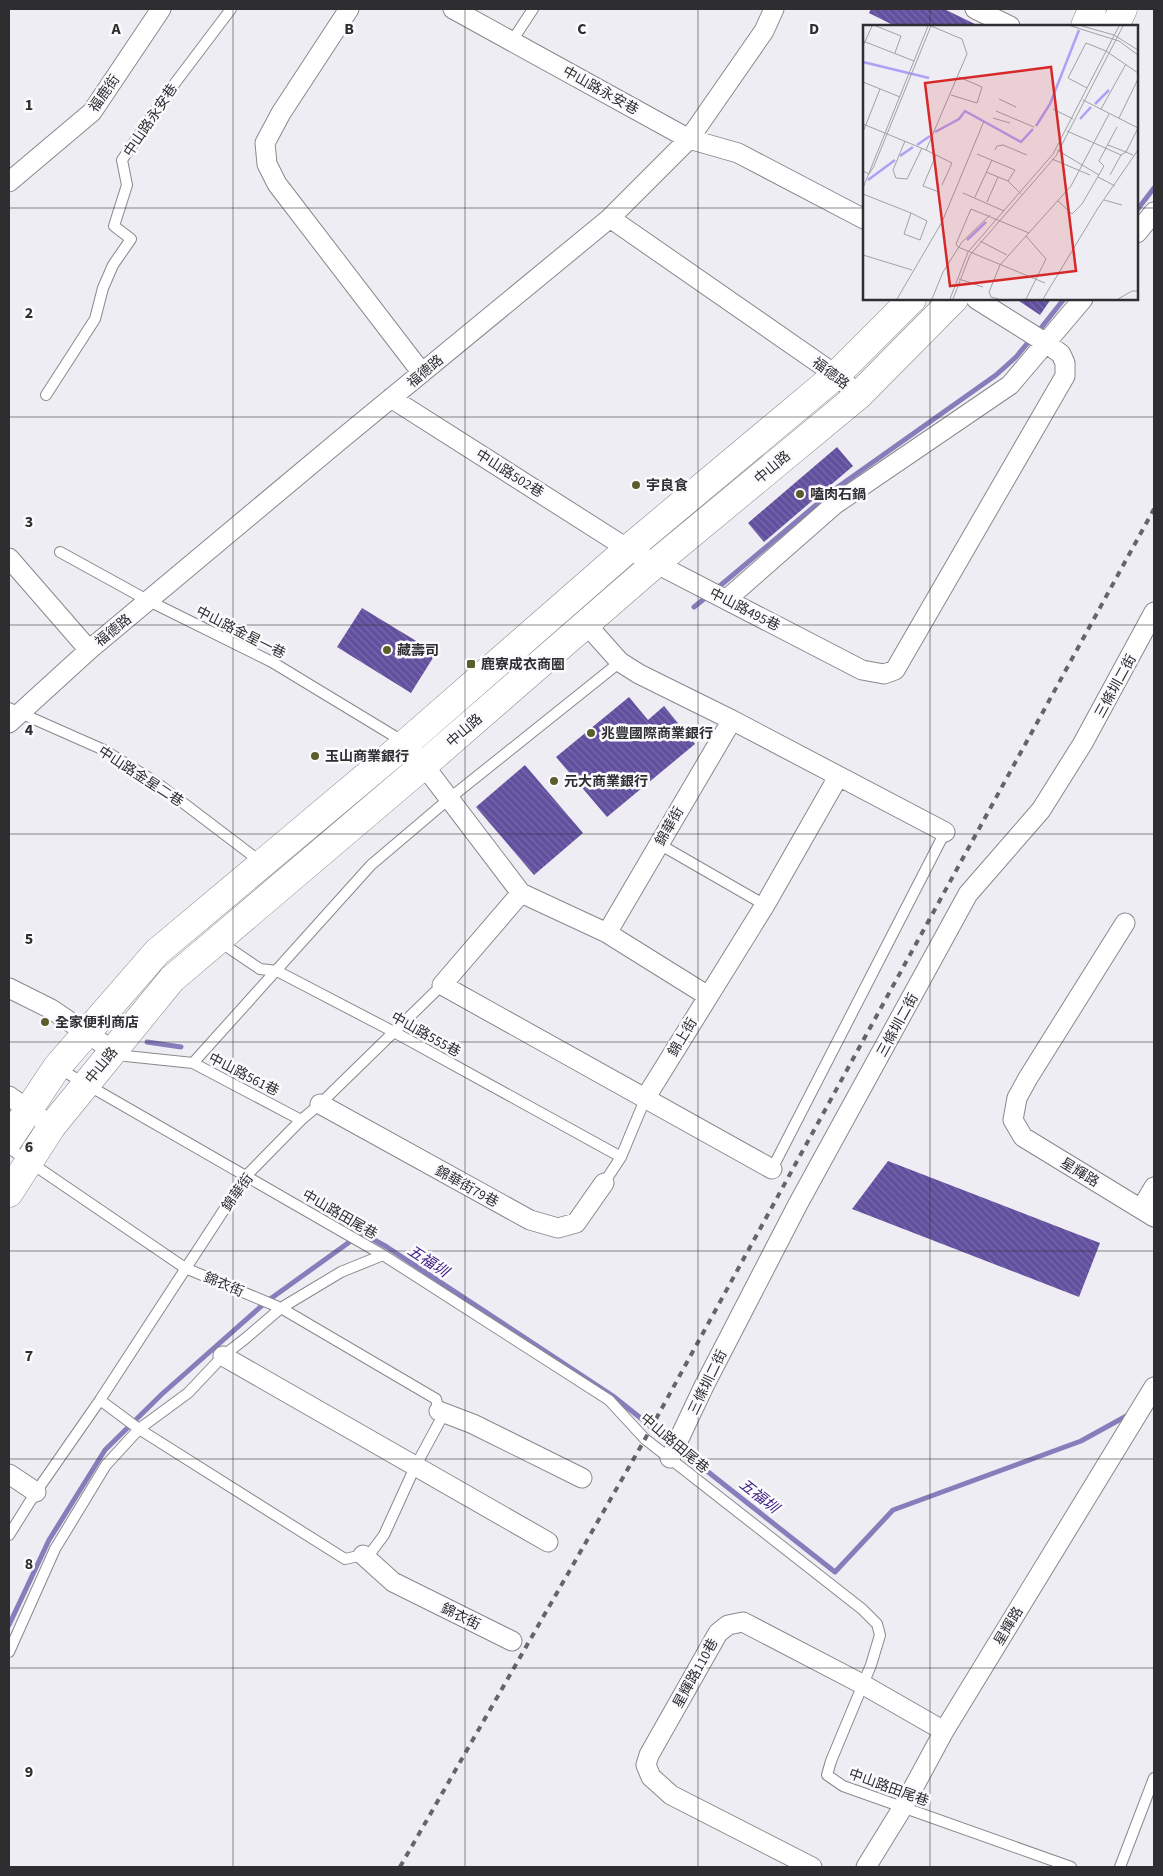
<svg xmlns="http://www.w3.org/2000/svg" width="1163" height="1876" font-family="'Source Sans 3','Noto Sans TC',sans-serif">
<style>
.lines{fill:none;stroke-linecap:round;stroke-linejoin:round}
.stream{stroke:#887dbb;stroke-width:5}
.building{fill:url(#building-back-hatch)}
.lane-casing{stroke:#89888d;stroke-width:12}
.street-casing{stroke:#89888d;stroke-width:21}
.secondary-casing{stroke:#89888d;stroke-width:29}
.lane{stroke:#fff;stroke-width:10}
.street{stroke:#fff;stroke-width:19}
.secondary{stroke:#fff;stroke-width:28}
.rail{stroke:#656568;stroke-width:4;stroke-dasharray:6 6;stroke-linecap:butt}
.grid{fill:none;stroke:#2e2e30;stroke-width:1;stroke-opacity:0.55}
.poi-dot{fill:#5b5e2b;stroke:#fbfbfe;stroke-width:2}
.labels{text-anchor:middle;stroke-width:5;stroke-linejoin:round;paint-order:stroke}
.street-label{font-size:14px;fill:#2e2e30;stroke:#fbfbfe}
.poi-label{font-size:14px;font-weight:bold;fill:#2e2e30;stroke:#fbfbfe;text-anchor:start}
.water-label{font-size:15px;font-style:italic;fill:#3c197e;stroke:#fbfbfe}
.inset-river{fill:none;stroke:#af9ff7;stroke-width:2.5}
.inset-road{fill:none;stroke:#a1a1a5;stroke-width:1}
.view{fill:#d62828;fill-opacity:0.15;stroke:#d62828;stroke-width:2.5}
.inset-edge{fill:none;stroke:#2e2e30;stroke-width:2.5}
.grid-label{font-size:16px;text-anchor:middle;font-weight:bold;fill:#2e2e30;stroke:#fbfbfe;stroke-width:5;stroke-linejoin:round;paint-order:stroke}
</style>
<defs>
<pattern id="building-back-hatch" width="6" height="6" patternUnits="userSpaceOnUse" patternTransform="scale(1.25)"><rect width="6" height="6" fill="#614f9f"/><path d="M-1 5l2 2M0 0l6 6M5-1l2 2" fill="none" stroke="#796ba8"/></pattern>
</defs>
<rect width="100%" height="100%" fill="#eeedf3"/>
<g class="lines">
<path class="stream" d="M1137 210 1154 188
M1037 333 1064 299
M715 590 835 489 996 375 1016 357 1031 339
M694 607 709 595
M147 1042 181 1047
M679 1449 835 1572 893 1510 1081 1441 1130 1414
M9 1625 49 1540 105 1450 162 1394 266 1302 362 1233 387 1247 613 1396 673 1444"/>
</g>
<path class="building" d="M871 9H944L979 26H895L869 13Z
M1016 299H1051L1040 315Z
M837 447 853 466 764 542 748 523Z
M362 608 436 653 411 693 337 647Z
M629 697 648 720 664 706 695 744 607 817 556 757Z
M525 765 583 833 534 875 476 807Z
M888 1161 1100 1243 1079 1297 852 1209Z"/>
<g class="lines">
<defs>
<path id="lane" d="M512 41 533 9
M46 395 95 319 103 288 113 265 131 239 114 226 127 185 122 160 166 95 231 9
M60 552 149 601 272 662 404 742
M9 708 104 750 157 783 261 862
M659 844 765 905
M220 942 260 969 277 971 394 1032 621 1157
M116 1052 126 1056 193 1063 301 1120
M193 1063 371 865 450 798 620 662
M58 1068 383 1255 609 1400 645 1439 862 1609 877 1624 880 1635 871 1665 831 1761 827 1775 843 1786 1071 1867
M9 1148 185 1268 281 1308 436 1399 441 1419 415 1467 384 1535 372 1551 363 1555 345 1559 139 1429 100 1400
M772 1169 945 832
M604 1183 621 1157 646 1097
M9 1535 36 1492 100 1400 246 1176 301 1120 320 1104 442 985
M9 1652 55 1549 106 1465 139 1429 188 1393 223 1356 246 1338 281 1308 341 1272 383 1255
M1120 1867 1154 1778"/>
<path id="street" d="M349 9 281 113 265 143 267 164 277 184 422 373
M453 9 689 139 738 153 864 219
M975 9 1010 26
M9 182 92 112 161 9
M610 218 836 375 859 395
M1137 233 1154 212
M391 398 628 549 862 670 884 674 895 670 1065 376V363L1061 354 1046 343 976 299
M9 558 89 650
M727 599 834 505 1010 385 1083 299
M586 624 620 662 639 674 732 720 945 832
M9 723 89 650 339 441 610 218 689 139 764 31 774 9
M416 755 521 893 607 933 708 996
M521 893 442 985 772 1169
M1125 923 1028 1078 1017 1098 1013 1120 1023 1137 1154 1217
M607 933 732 720
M9 988 51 1009 112 1050
M9 1096 52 1126
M646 1097 765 905 838 777
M320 1104 530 1220 558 1228 576 1223 604 1183
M1141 1209 1154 1187
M223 1356 548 1542
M439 1411 473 1424 582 1478
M670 1458 704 1386 798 1204 968 894 1041 810 1083 743 1154 612
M9 1474 36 1492
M363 1555 393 1582 512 1641
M812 1867 671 1795 651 1777 646 1765 649 1755 718 1633 728 1625 743 1622 862 1684 944 1731
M866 1867 903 1807 944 1731 1154 1387"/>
<path id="secondary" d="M1085 26 1092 9
M1115 26 1123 9
M9 1139 57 1067 157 952 406 743 628 549 836 375 912 299
M9 1193 52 1126 172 979 425 764 656 563 859 395 954 299"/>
</defs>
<use href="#lane" class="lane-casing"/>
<use href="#street" class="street-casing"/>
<use href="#secondary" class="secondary-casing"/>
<use href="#lane" class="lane"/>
<use href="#street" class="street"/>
<use href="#secondary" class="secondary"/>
<path class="rail" d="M400 1867 645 1439 1154 509"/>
</g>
<path class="grid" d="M233 9V1867M465 9V1867M698 9V1867M930 9V26M9 208H864M1137 208H1154M930 299V1867M9 417H1154M9 625H1154M9 834H1154M9 1042H1154M9 1251H1154M9 1459H1154M9 1668H1154"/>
<g class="poi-dot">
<circle cx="636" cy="485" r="5"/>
<circle cx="800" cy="494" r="5"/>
<circle cx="387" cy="650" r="5"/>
<rect x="466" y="659" width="10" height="10" rx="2.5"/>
<circle cx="591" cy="733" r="5"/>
<circle cx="315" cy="756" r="5"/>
<circle cx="554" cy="781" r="5"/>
<circle cx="45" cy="1022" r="5"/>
</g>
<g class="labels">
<g class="street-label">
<text transform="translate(601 90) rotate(29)" y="5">中山路永安巷</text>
<text transform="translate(104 93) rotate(-55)" y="5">福鹿街</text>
<text transform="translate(150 120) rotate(-56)" y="5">中山路永安巷</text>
<text transform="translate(425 371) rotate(-40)" y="5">福德路</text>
<text transform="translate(831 373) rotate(37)" y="5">福德路</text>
<text transform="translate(772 467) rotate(-40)" y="5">中山路</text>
<text transform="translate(510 473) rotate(32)" y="5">中山路502巷</text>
<text transform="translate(745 609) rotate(27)" y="5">中山路495巷</text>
<text transform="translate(113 630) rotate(-39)" y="5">福德路</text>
<text transform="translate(241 632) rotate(27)" y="5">中山路金星一巷</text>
<text transform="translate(1115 686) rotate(-61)" y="5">三條圳二街</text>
<text transform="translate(464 730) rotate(-41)" y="5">中山路</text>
<text transform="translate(141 776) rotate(33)" y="5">中山路金星二巷</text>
<text transform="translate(669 826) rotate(-60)" y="5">錦華街</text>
<text transform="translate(897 1025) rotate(-61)" y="5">三條圳二街</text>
<text transform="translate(426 1034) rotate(29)" y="5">中山路555巷</text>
<text transform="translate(682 1037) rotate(-59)" y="5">錦上街</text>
<text transform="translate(101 1065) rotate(-51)" y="5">中山路</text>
<text transform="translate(244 1074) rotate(27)" y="5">中山路561巷</text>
<text transform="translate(1080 1172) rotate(31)" y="5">星輝路</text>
<text transform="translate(467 1186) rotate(29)" y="5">錦華街79巷</text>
<text transform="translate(237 1192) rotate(-54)" y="5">錦華街</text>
<text transform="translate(340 1214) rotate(30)" y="5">中山路田尾巷</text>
<text transform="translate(224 1284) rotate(23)" y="5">錦衣街</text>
<text transform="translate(707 1382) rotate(-64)" y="5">三條圳二街</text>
<text transform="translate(675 1443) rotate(40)" y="5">中山路田尾巷</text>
<text transform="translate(461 1616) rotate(26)" y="5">錦衣街</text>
<text transform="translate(1008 1626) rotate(-59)" y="5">星輝路</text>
<text transform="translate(695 1673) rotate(-61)" y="5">星輝路110巷</text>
<text transform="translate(889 1787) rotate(20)" y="5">中山路田尾巷</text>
</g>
<g class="poi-label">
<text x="646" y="490">宇良食</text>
<text x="810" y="499">嗑肉石鍋</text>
<text x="397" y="655">藏壽司</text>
<text x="481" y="669">鹿寮成衣商圈</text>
<text x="601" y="738">兆豐國際商業銀行</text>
<text x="325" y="761">玉山商業銀行</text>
<text x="564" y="786">元大商業銀行</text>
<text x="55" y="1027">全家便利商店</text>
</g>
<g class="water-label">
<text transform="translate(428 1261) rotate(33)" y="5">五福圳</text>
<text transform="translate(759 1496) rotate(38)" y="5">五福圳</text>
</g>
</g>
<g transform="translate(863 25)">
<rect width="275" height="275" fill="#eeedf3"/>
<path class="inset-river" d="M0 37 66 53M232 79 246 65M217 94 228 82M173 101 187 79 216 5M72 107 96 94 102 86 158 117 170 104M54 120 67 111M37 131 50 122M5 155 32 135M104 215 123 197"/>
<path class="inset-road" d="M13 1 38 11 32 28M208 1 256 16 275 30M219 1 251 10 275 25M0 16 51 36M0 21 9 1M0 57 37 72M224 63 205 53 223 18 243 26 275 48M88 70 114 78 119 62 96 52M136 74 153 82M220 75 275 103M190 84 210 94M238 84 263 39M133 86 171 102M130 93 147 98M256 93 275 54M0 99 63 125 104 29 99 14 68 1M204 106 258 130 263 127 270 130M0 107 17 64M42 116 30 145 33 153 44 154 59 123M245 120 263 127 275 103M63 125 89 138 79 160M132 125 134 121 140 120 164 130M194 125 236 150M114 129 152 145 145 156M73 130 60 161 76 167M189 134 227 150M0 146 6 149 11 141 68 1M123 147 145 156 158 169M247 150 258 130M235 152 252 161M0 163 65 1M100 168 141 186M0 169 48 188 64 196 57 215 41 209 48 188M112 172 129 135M241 175 259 180M195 176 209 189 219 179 241 141 236 136 254 102M124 177 135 152M163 211 183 234 163 274M117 216 144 230M95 222 93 219 108 184 166 208M95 222 182 258M0 230 49 245M96 254 120 262M34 274 79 197 121 96M69 274 80 247 99 217 127 190M87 274 105 227 190 129 256 1M90 274 107 230 193 131 260 1M136 274 128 272 126 267 137 240 208 161 246 89M180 274 235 183 275 125M255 274 269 266H275"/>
<path class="view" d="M188 42 213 246 87 261 62 58Z"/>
<rect width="275" height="275" class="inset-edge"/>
</g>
<g class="grid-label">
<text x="116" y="34">A</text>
<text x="349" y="34">B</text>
<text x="582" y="34">C</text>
<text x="814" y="34">D</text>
<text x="29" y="110">1</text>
<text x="29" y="318">2</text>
<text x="29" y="527">3</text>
<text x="29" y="735">4</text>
<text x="29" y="944">5</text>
<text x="29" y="1152">6</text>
<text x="29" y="1361">7</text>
<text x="29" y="1569">8</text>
<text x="29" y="1777">9</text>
</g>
<rect width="1163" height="1876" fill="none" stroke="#2e2e30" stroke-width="20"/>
</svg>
